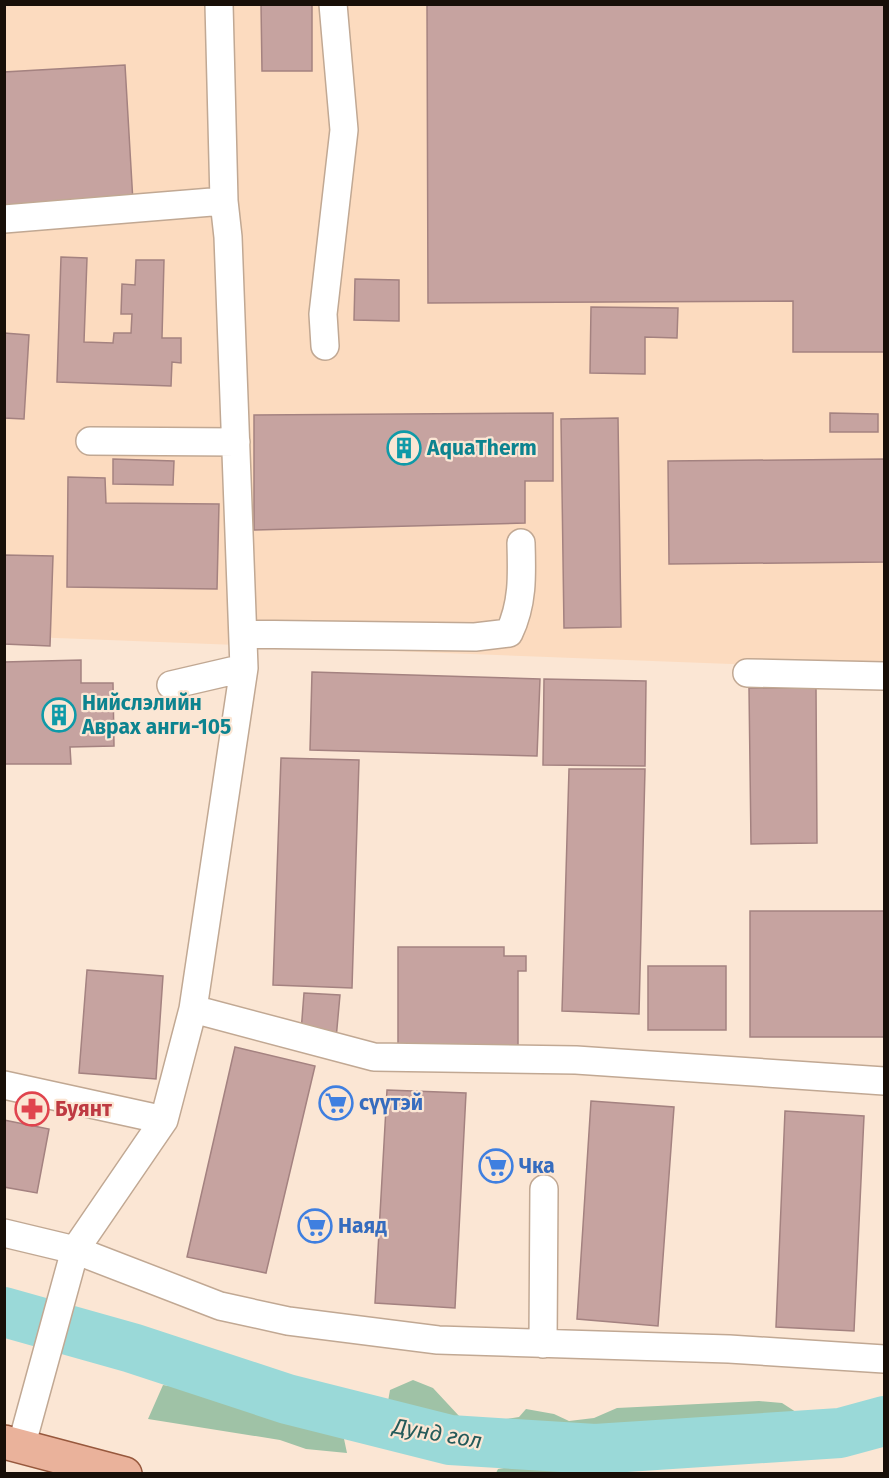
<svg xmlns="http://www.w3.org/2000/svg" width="889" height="1478" font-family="'Fira Sans',sans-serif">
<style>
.built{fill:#fcdbbf}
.green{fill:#9fc2a6}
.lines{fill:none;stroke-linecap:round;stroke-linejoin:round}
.river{stroke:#9ad9d8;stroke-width:50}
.building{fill:#c6a3a0;stroke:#a48280;stroke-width:1.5}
.minor-casing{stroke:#c1a893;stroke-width:30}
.major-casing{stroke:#97583d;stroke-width:36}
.minor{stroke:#fff;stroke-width:27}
.major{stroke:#eab29b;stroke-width:33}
.labels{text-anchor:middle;stroke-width:4.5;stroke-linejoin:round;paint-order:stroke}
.culture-label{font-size:21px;font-weight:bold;fill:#0d838f;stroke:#fbe6d4;text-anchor:start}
.shop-label{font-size:21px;font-weight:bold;fill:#366cbe;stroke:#fbe6d4;text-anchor:start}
.health-label{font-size:21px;font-weight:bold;fill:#be3a42;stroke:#fbe6d4;text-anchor:start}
.water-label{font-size:22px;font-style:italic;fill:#245a5a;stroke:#fbe6d4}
</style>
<rect width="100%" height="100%" fill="#fbe6d4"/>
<path class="built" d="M5 5H884V670L5 636Z"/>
<path class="green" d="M413 1380 433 1388 460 1417V1427C436 1427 404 1424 387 1407L390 1390Z
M163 1385 300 1407 340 1420 347 1453 306 1449 280 1440 148 1419Z
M759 1401 782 1403 799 1414 793 1426 721 1429 697 1435 639 1438H508L496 1435 506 1419 519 1417 526 1409 554 1414 569 1421 594 1418 617 1408Z
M765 1447C677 1470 586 1474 496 1473L498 1469 581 1456Z"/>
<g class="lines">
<path class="river" d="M4 1312 132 1348 287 1399 450 1440 595 1449 840 1433 884 1421"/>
</g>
<path class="building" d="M261 4H312V71H262Z
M427 4H884V352H793V301L428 303Z
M125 65 133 202 4 210V72Z
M61 257 87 258 84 342 113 343 114 333H131L132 314H121L122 284 135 285 136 260H164L162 338H181V363L172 362 171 386 57 382Z
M355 279 399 280V321L354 320Z
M591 307 678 308 677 338 645 337V374L590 373Z
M4 333 29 335 24 419 4 418Z
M553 413V481H525V523L254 530V415Z
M830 413 878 414V432H830Z
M618 418 621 627 564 628 561 419Z
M113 459 174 461 173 485 113 484Z
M884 459V562L669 564 668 461Z
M68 477 105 478 106 503 219 504 217 589 67 587Z
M4 555 53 556 50 646 4 644Z
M81 660V683H113L114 746 70 747 71 764H4V662Z
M312 672 540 679 537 756 310 750Z
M544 679 646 681 645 766 543 765Z
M749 688H816L817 843 751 844Z
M281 758 359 760 352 988 273 985Z
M569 769H645L639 1014 562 1011Z
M750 911H884V1037H750Z
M398 947H504V956H526V971H518V1047H398Z
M648 966H726V1030H648Z
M87 970 163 976 156 1079 79 1073Z
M304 993 340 995 336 1039 301 1032Z
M235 1047 315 1066 266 1273 187 1257Z
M387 1090 466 1093 455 1308 375 1303Z
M591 1101 674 1107 658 1326 577 1319Z
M785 1111 864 1116 854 1331 776 1327Z
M4 1120 49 1129 37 1193 4 1187Z"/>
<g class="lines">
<defs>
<path id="minor" d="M4 219 224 201
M325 346 323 314 344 130 333 4
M90 441 236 442
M243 634 475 637 509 633C523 604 522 575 521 543
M747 673 884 676
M171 685 244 668
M193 1009 374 1057 576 1060 884 1081
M4 1085 164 1120
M4 1233 75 1250 220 1306 288 1321 438 1340 729 1349 884 1359
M543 1344 544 1189
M21 1447 75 1250 164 1120 193 1009 244 668 228 237 224 201 219 4"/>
<path id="major" d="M4 1442 125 1474"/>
</defs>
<use href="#minor" class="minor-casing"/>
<use href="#major" class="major-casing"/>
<use href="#minor" class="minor"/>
<use href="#major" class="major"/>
</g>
<defs>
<symbol id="building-ring" viewBox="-11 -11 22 22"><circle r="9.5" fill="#fbe6d4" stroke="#0f9aa8" stroke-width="1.5"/><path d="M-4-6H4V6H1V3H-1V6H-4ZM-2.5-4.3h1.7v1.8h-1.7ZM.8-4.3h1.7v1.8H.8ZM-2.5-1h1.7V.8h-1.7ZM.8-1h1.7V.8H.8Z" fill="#0f9aa8"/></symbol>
<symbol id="supermarket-ring" viewBox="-11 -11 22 22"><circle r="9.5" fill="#fbe6d4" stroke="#3f7fe0" stroke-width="1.5"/><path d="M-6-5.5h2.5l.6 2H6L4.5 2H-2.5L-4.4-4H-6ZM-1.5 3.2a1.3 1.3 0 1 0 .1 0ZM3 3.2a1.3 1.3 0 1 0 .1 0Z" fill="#3f7fe0"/></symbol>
<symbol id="pharmacy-ring" viewBox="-11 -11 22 22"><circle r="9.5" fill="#fbe6d4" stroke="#e0444e" stroke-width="1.5"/><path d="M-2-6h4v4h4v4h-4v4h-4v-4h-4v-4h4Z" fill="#e0444e"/></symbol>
</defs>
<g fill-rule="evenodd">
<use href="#building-ring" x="385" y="429" width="38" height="38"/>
<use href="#building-ring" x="40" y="696" width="38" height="38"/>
<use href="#supermarket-ring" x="317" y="1084" width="38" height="38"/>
<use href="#pharmacy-ring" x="13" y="1090" width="38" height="38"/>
<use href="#supermarket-ring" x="477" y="1147" width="38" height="38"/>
<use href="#supermarket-ring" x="296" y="1207" width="38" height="38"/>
</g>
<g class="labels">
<g class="culture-label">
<text x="427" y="455">AquaTherm</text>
<text x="82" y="710">Нийслэлийн<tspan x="82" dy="24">Аврах анги-105</tspan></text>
</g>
<g class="shop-label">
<text x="359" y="1110">сүүтэй</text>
<text x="519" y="1173">Чка</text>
<text x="338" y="1233">Наяд</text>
</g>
<g class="health-label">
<text x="55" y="1116">Буянт</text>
</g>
<g class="water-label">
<text transform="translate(438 1433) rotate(10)" y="8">Дунд гол</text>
</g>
</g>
<rect width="889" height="1478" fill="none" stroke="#180f08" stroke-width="12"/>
</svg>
